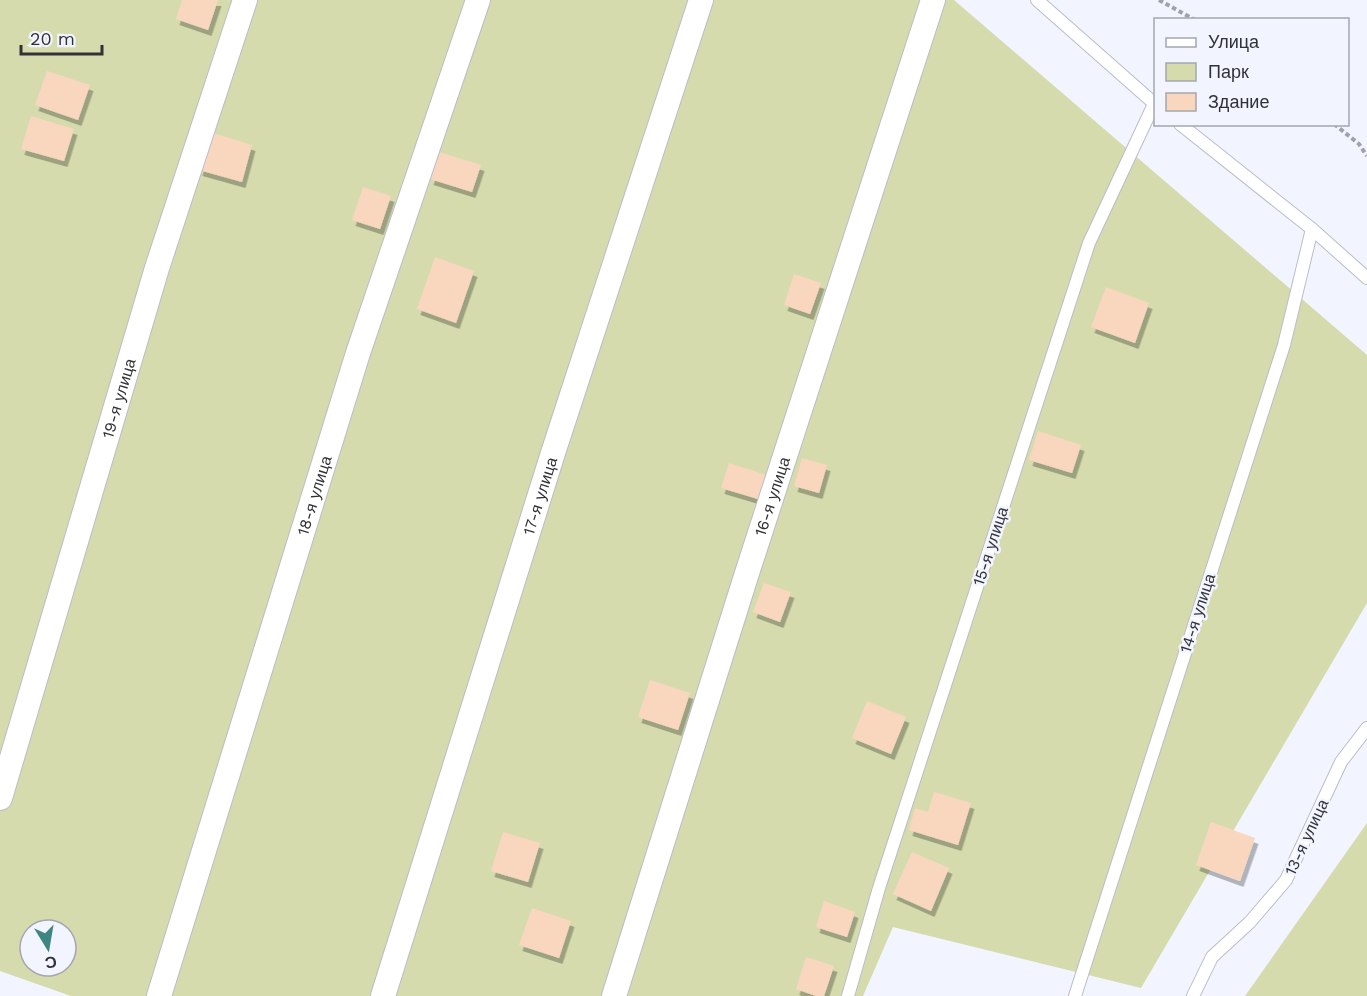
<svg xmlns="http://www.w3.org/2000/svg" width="1367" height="996" font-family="'Work Sans',sans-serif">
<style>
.green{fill:#d5dbad;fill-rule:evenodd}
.building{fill:#f9d7bf;filter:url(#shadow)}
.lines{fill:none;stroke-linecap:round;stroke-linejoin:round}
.lane-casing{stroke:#bbbdc7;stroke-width:14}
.street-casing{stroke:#bbbdc7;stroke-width:26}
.path{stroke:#a0a1a9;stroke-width:4;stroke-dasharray:4.5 3;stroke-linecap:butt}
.lane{stroke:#fff;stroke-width:12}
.street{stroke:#fff;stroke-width:24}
.labels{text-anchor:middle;stroke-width:5;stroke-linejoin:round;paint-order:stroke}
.street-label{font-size:16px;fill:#313236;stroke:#f2f4ff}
</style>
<defs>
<filter id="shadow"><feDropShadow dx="3.5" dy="6" stdDeviation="0" flood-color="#0004"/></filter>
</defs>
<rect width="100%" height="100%" fill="#f2f4ff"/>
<path class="green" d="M0 0H954L1367 355V603L1141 988 893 927 863 996H71L0 971ZM30 930H66V966H30Z
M1367 823V996H1245Z"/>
<path class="building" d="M182 0H218L208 30 176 19Z
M47 71 90 85 78 120 35 105Z
M31 116 74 129 64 161 21 149Z
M210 132 252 145 242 182 199 170Z
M439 152 481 165 472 192 430 179Z
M363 187 391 196 380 229 352 220Z
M435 257 474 271 456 323 417 309Z
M794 274 821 283 810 314 784 305Z
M1106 287 1149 303 1135 343 1091 327Z
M1038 431 1081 445 1072 473 1029 460Z
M802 458 827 465 819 493 794 486Z
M729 463 766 475 758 499 721 488Z
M764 583 791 592 780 622 753 612Z
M650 680 690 693 678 730 638 717Z
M867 701 906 717 891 754 852 738Z
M934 792 971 803 958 845 909 830 915 808 928 812Z
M1211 822 1255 838 1240 881 1196 865Z
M503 832 540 843 528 882 491 871Z
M912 852 949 868 931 911 893 894Z
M824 901 855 912 847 937 816 927Z
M532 908 571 921 559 958 519 945Z
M806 957 834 966 824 996H816L796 989Z"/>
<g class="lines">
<defs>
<path id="lane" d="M1037 0 1156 105
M1180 124 1312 229 1367 278
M848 996 879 888 1089 243 1154 104
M1075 996 1284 345 1312 229
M1193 996 1212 957 1250 922 1286 880 1341 762 1367 728"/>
<g id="street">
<path id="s1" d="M0 798 157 268 245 0"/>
<path id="s2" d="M159 996 358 353 478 0"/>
<path id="s3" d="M383 996 553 453 701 0"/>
<path id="s4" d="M614 996 747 573 933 0"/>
</g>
</defs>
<use href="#lane" class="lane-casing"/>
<use href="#street" class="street-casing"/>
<path class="path" d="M1159 0 1195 20
M1334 124 1359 144 1367 156"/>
<use href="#lane" class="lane"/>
<use href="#street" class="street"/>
</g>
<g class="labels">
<g class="street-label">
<text dy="6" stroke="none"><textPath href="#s1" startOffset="417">19-я улица</textPath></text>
<text dy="6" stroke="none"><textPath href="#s2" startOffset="524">18-я улица</textPath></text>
<text dy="6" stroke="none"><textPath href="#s3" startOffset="524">17-я улица</textPath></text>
<text dy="6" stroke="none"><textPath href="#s4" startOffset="524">16-я улица</textPath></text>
<text transform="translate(990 546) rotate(-72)" y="6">15-я улица</text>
<text transform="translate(1197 613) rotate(-72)" y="6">14-я улица</text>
<text transform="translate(1306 837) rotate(-65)" y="6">13-я улица</text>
</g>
</g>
<rect x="1154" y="18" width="195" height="108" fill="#f2f4ff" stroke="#a5a6af" stroke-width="1.5"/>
<rect x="1166" y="38" width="30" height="9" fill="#ffffff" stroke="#a5a6af" stroke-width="1.5"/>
<text x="1208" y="48" font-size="18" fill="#313236">Улица</text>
<rect x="1166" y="63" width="30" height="18" fill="#d5dbad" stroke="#a5a6af" stroke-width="1.5"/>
<text x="1208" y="78" font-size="18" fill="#313236">Парк</text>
<rect x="1166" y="93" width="30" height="18" fill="#f9d7bf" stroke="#a5a6af" stroke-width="1.5"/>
<text x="1208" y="108" font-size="18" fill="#313236">Здание</text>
<g transform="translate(48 948) rotate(169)"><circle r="28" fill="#f2f4ff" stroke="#a5a6af" stroke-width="1.5"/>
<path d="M0-4.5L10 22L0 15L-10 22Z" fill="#3e8682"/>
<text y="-9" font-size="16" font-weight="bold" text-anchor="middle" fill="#313236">С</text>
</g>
<path d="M21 45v9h81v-9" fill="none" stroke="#313236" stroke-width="3"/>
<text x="30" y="45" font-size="18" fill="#313236" stroke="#f2f4ff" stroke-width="4.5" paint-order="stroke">20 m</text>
</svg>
